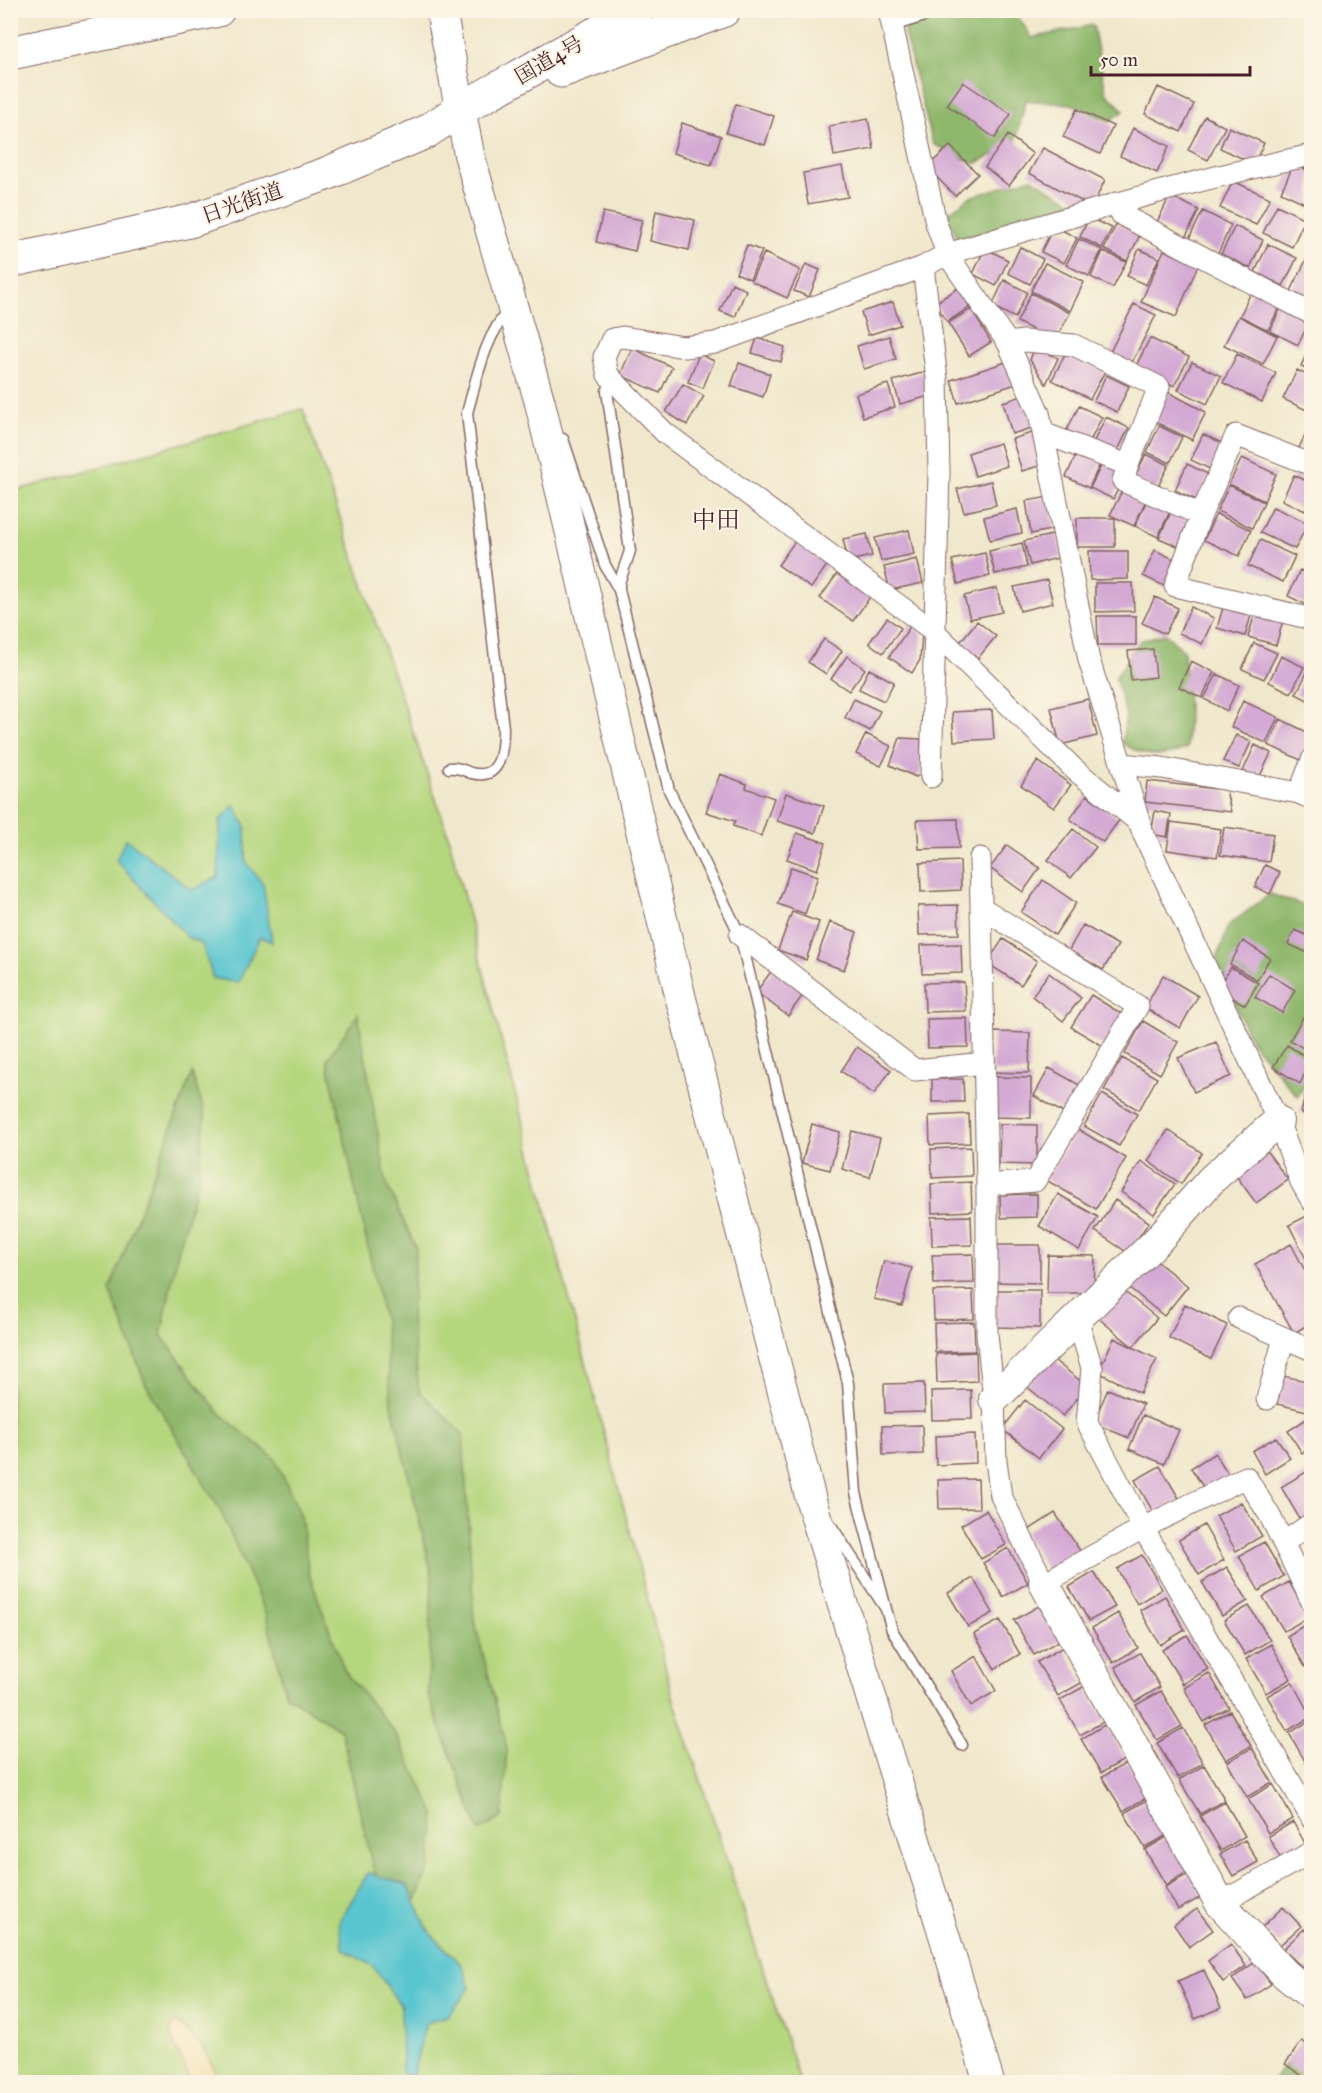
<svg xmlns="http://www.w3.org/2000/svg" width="1322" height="2093" font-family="'IM FELL Great Primer','Noto Serif JP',serif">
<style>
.green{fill:#b4d67d;stroke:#7f7a54;stroke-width:1.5}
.forest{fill:#8fb76c;stroke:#6c6b4c;stroke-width:1.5}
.sand{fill:#eeda9e;stroke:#9c7c64;stroke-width:1.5}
.water{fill:#58c5cf;stroke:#51727d;stroke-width:1.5}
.building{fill:#d4aad4}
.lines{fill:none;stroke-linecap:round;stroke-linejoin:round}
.lane-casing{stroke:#846563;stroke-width:13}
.street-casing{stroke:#846563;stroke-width:23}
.secondary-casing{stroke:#846563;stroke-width:32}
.highway-casing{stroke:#846563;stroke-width:35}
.lane{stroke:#fff;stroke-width:10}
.street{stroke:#fff;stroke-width:21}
.secondary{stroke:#fff;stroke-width:30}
.highway{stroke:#fff;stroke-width:33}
.labels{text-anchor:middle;stroke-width:4.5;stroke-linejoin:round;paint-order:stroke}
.street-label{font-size:21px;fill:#4a1f2b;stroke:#fcf5e5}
.quarter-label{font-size:24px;fill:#4a1f2b;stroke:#fcf5e5}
</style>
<rect width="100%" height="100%" fill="#fcf5e5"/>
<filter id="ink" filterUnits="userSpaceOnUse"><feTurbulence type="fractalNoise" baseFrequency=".0167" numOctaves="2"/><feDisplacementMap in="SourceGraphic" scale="12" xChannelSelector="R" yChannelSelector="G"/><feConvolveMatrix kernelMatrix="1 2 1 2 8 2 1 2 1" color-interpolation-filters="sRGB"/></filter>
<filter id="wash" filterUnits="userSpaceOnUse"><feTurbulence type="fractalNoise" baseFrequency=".008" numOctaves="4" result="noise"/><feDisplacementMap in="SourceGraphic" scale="24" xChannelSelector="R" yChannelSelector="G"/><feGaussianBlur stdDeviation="1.35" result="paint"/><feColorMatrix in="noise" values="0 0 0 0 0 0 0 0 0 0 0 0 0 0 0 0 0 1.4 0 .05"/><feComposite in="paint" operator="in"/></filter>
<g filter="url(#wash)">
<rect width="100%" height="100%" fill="#f0e8cc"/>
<path class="green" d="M303 409 447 832 674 1700 800 2082H11V492Z"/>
<path class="forest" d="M923 10 1014 11 1032 38 1093 25 1106 93 1124 111 1109 121 1072 104 1026 100 1015 143 975 164 933 144 904 33Z
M1031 178 1081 207 958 240 947 214 970 197Z
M1165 634 1184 651 1188 707 1187 748C1162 759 1146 758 1122 743L1126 715 1115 678 1141 640Z
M1270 894 1311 908V1077L1297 1096 1251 1041 1216 961 1229 925Z
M358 1014 386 1182 416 1248 411 1319 419 1391 463 1434 474 1619 507 1748 502 1817 479 1831 428 1695 432 1575 391 1401 384 1321 327 1060Z
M192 1073 205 1115 198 1179 177 1256 161 1335 219 1413 275 1459 301 1516 309 1574 345 1672 395 1733 435 1814 430 1866 415 1902 377 1885 341 1730 286 1695 265 1612 221 1512 145 1383 110 1290Z
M1311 2030V2082H1272Z"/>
<path class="sand" d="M175 2021 202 2046 221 2082 191 2081 169 2033Z"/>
<path class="water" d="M234 805 246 827V862L263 884 272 942 260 937 238 983 213 978 202 944 187 937 116 860 126 839 192 890 218 877 220 821Z
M368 1873 407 1885 430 1933 462 1965 470 1988 449 2015 426 2023 412 2077 402 2073 401 2006 373 1966 343 1949 339 1922Z"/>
<g id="blocks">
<path class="building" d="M963 82 1011 114 995 138 947 105Z
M1158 87 1194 104 1181 132 1145 114Z
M736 104 774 116 765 145 726 133Z
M1077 109 1113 126 1100 154 1063 137Z
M1205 116 1225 127 1208 160 1188 150Z
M868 119 874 149 834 156 829 126Z
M682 123 721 136 711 165 673 153Z
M1229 127 1264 143 1254 164 1220 148Z
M1133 128 1169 146 1157 173 1120 156Z
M1008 135 1033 154 1009 186 985 167Z
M950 146 978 174 955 196 927 167Z
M1043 148 1105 180 1092 207 1029 173Z
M1294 164 1311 172V206L1281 192Z
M842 166 848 197 808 204 803 173Z
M1233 181 1270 198 1256 225 1220 208Z
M1170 196 1199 210 1185 238 1156 224Z
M1277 205 1305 219 1292 247 1263 233Z
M656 211 695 220 689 250 650 241Z
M1203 211 1231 225 1218 253 1189 239Z
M603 212 642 220 635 251 596 242Z
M1089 218 1112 228 1102 248 1080 237Z
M1117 223 1140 235 1127 261 1104 249Z
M1054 226 1077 238 1064 263 1041 252Z
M1235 226 1263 240 1250 268 1221 254Z
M1079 239 1102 250 1089 276 1066 265Z
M1268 244 1297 258 1283 286 1255 272Z
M747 245 762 251 750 279 736 273Z
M1020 247 1043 259 1030 284 1008 273Z
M985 248 1008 260 996 286 973 274Z
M1139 249 1159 258 1146 285 1127 276Z
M1164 250 1198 265 1176 317 1141 302Z
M1311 250V302L1291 291Z
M1103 251 1126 262 1113 288 1091 277Z
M764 253 800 270 787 298 751 281Z
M1045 263 1084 282 1070 311 1031 291Z
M806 264 820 270 809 297 794 291Z
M1004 280 1027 292 1015 318 992 306Z
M732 283 746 290 735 317 720 311Z
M958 288 970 307 947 322 935 303Z
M1253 288 1282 302 1268 330 1240 316Z
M1031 293 1070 313 1055 341 1017 322Z
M893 302 900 325 868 335 861 312Z
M1283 303 1312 316 1298 345 1270 331Z
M1134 304 1156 315 1131 364 1109 354Z
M971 309 991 342 969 356 948 323Z
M1239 316 1277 336 1263 364 1224 345Z
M889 336 896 359 864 369 857 346Z
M757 338 785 347 781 362 752 353Z
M1150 338 1189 357 1174 386 1136 366Z
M1311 344V371L1301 366Z
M1035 347 1058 358 1046 384 1030 360Z
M632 348 672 367 660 393 620 375Z
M1066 352 1105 371 1090 399 1052 380Z
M699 354 714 361 703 388 688 382Z
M1237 354 1276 373 1262 402 1223 383Z
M1009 361 1016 384 958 403 951 380Z
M1192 362 1221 376 1207 404 1178 390Z
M739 363 770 374 763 397 731 386Z
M1297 370 1311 377V412L1283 399Z
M925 372 933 395 900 404 893 381Z
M1106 375 1129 386 1117 412 1094 401Z
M683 384 704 396 687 425 666 412Z
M888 384 895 407 863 417 856 394Z
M1168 392 1206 412 1192 440 1153 421Z
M1026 395 1035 427 1012 434 1003 402Z
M1079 406 1102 417 1089 443 1066 432Z
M1106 417 1129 428 1116 454 1093 443Z
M1311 423V457L1298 450Z
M1159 426 1182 437 1170 463 1147 452Z
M1035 432 1045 464 1022 471 1012 439Z
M1203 434 1226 445 1214 471 1191 460Z
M1000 443 1007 466 975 476 968 453Z
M1078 451 1101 462 1089 488 1066 477Z
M1146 454 1169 465 1156 490 1133 480Z
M1242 458 1276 474 1264 501 1229 484Z
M1103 462 1126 473 1113 499 1090 488Z
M1187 464 1210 475 1198 501 1175 490Z
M1294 475 1311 483V497L1305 511 1282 500Z
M991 481 996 505 964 512 957 489Z
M1229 485 1264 502 1252 528 1217 511Z
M1123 489 1146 500 1134 526 1110 515Z
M1049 497 1055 529 1031 534 1026 501Z
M1147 500 1170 511 1158 537 1135 526Z
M1273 507 1308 523 1295 549 1260 533Z
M1017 509 1022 533 990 540 984 517Z
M1171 512 1194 523 1182 548 1159 538Z
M1216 514 1251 530 1239 556 1204 540Z
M1077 518H1115V547H1077Z
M909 530 914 554 881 561 875 538Z
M867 534 872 556 848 561 843 539Z
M1057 534 1062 557 1030 565 1024 541Z
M1260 540 1295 556 1283 582 1248 566Z
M795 541 828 564 811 588 778 565Z
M1022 543 1027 567 995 574 989 551Z
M1155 550 1178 561 1166 587 1143 576Z
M1089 551H1128V579L1090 580Z
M985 553 990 576 958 584 952 560Z
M917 559 923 583 890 590 884 567Z
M1300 570 1311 575V607L1288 596Z
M837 574 870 597 853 621 820 598Z
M1047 580 1053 603 1020 611 1014 587Z
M1095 583H1133L1134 611 1095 612Z
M997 588 1002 612 970 619 964 596Z
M1155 597 1178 608 1165 634 1142 623Z
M1224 604 1252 612 1245 636 1217 628Z
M1191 607 1214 618 1202 644 1179 633Z
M1255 613 1283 621 1276 645 1248 637Z
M1097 616H1136V645H1098Z
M887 618 901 628 883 653 869 643Z
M977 621 996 636 975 662 956 647Z
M911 625 922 634 920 660 912 673 889 657Z
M824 639 842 651 826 674 808 662Z
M1254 643 1277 653 1264 679 1242 669Z
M1153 649 1156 677 1131 680 1128 651Z
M847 656 865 669 849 691 831 679Z
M1281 656 1304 667 1291 693 1269 682Z
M1191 661 1214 672 1202 698 1179 687Z
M869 669 894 682 884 701 859 689Z
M1309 669 1311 670V702L1296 694Z
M1217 674 1239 685 1227 711 1204 699Z
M854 699 880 711 870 731 845 718Z
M1088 699 1097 736 1060 745 1051 708Z
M1243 701 1278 717 1266 743 1231 727Z
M992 710 994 739 954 741 952 712Z
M1280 719 1311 734V742L1303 761 1268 745Z
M866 734 891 746 881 766 856 754Z
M1236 735 1251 742 1239 768 1223 761Z
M900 738 921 739V773L916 777 890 765Z
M1255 745 1271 753 1259 778 1243 771Z
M1038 761 1071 785 1054 808 1021 785Z
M720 774 747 784 746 788 774 798 761 836 733 826 735 821 706 812Z
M1147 781 1226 790 1231 812 1145 802Z
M786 793 824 806 815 833 777 821Z
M1087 795 1120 819 1103 842 1070 819Z
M1155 811 1171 814 1167 837 1151 834Z
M958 819 959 848 919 849 917 820Z
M1171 822 1221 829 1217 857 1167 850Z
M1224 827 1273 834 1269 862 1220 855Z
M1073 829 1096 847 1071 878 1048 860Z
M797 833 826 843 817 870 787 859Z
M1007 845 1040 868 1023 892 990 868Z
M960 861 961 890 921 892 920 863Z
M1265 865 1280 872 1270 894 1255 887Z
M791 867 818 876 805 914 778 904Z
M1043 880 1076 903 1055 935 1021 912Z
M958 905 959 934 919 935 918 906Z
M792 912 819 922 806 960 778 950Z
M830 922 857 932 844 970 816 960Z
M1083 925 1118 945 1103 970 1069 950Z
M1295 930 1311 937 1310 954 1288 944Z
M1003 939 1037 961 1021 985 987 963Z
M1243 941 1270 958 1257 980 1230 964Z
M961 944 962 973 922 974 921 945Z
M1231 967 1258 983 1245 1005 1218 989Z
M773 969 805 992 788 1016 756 992Z
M1049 973 1081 998 1063 1021 1032 996Z
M1269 974 1295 990 1282 1013 1255 997Z
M1163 975 1198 996 1180 1028 1145 1008Z
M964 982 966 1011 925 1012 924 983Z
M1091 995 1125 1016 1106 1048 1071 1027Z
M1303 1017 1311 1022V1053L1290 1040Z
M967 1018 968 1047 928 1048 927 1019Z
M1143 1021 1178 1042 1160 1074 1125 1054Z
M993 1032 1030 1033 1029 1073 992 1072Z
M1216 1042 1231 1076 1194 1092 1178 1058Z
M1287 1045 1311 1060 1300 1084 1273 1067Z
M857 1047 891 1070 874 1094 841 1071Z
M1122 1058 1157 1078 1139 1110 1104 1090Z
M1049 1068 1083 1087 1067 1115 1034 1096Z
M994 1077 1031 1078V1118L993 1117Z
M932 1079H963L964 1102H932Z
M1307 1087 1311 1088V1115L1301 1113Z
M1102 1094 1137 1114 1119 1146 1084 1126Z
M969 1114 970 1143 930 1145 929 1116Z
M812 1124 840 1132 830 1170 802 1163Z
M1000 1124 1037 1125V1165L999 1164Z
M1076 1128 1126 1158 1096 1209 1046 1180Z
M1168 1130 1202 1153 1181 1184 1148 1161Z
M852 1131 880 1138 870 1177 842 1169Z
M971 1147 972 1176 932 1178 931 1149Z
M1266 1150 1288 1180 1256 1203 1234 1173Z
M1141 1161 1175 1184 1154 1214 1121 1192Z
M971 1182 972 1211 932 1213 931 1184Z
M1037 1194V1217L1001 1218 1000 1195Z
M1058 1194 1098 1217 1079 1250 1039 1226Z
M1115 1200 1149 1222 1128 1253 1095 1231Z
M1309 1215 1311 1219V1256L1306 1259 1289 1225Z
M971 1216 972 1245 932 1246 931 1217Z
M1291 1244 1311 1282V1323L1294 1333 1255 1264Z
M993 1245H1040V1283L993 1282Z
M973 1254 974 1283 934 1284 932 1255Z
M1048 1255 1095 1256 1094 1293H1047Z
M1151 1257 1188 1286 1164 1316 1127 1286Z
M884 1261 912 1268 902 1306 874 1299Z
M1120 1288 1157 1318 1133 1347 1097 1317Z
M973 1290 974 1319 934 1320 933 1291Z
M993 1290H1040V1328L993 1327Z
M1185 1304 1227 1325 1211 1359 1169 1338Z
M974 1322 975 1351 935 1352 934 1323Z
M1114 1338 1157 1359 1140 1393 1098 1372Z
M976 1352 977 1381 937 1383 936 1354Z
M1050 1357 1087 1386 1063 1416 1026 1386Z
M1283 1376 1311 1382V1412L1277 1404Z
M924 1383 925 1412 885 1413 884 1384Z
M1108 1389 1143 1404 1129 1438 1093 1423Z
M971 1390 972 1419 932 1420 931 1391Z
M1025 1400 1062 1429 1039 1458 1002 1429Z
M1143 1415 1179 1430 1164 1464 1129 1449Z
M1311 1416V1447L1302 1453 1288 1431Z
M922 1425 923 1454 883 1455 882 1426Z
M975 1434 976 1463 936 1465 935 1436Z
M1276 1437 1290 1458 1265 1474 1252 1451Z
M1215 1453 1229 1475 1205 1490 1191 1468Z
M1160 1466 1180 1500 1155 1515 1135 1480Z
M1306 1472 1311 1481V1515L1301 1521 1281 1487Z
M978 1479 979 1508 939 1509 938 1480Z
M1241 1502 1262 1536 1236 1551 1216 1516Z
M986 1510 1006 1545 981 1559 961 1525Z
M1055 1513 1081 1552 1049 1573 1024 1533Z
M1204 1525 1224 1560 1199 1575 1179 1540Z
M1264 1542 1284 1576 1259 1591 1239 1556Z
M1008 1548 1028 1583 1003 1597 983 1563Z
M1142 1555 1162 1589 1137 1604 1117 1569Z
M1227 1567 1248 1601 1222 1616 1202 1582Z
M1094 1572 1115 1607 1089 1621 1069 1587Z
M973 1578 993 1613 968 1627 948 1593Z
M1289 1582 1309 1617 1284 1631 1263 1597Z
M1165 1596 1185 1630 1160 1645 1140 1610Z
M1039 1606 1060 1640 1034 1655 1014 1620Z
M1249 1606 1270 1640 1245 1655 1224 1620Z
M1118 1613 1138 1648 1113 1663 1092 1628Z
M1000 1620 1020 1654 995 1669 974 1634Z
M1311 1621V1668L1307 1670 1287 1636Z
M1187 1635 1208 1669 1183 1684 1162 1650Z
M1271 1644 1291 1679 1266 1693 1246 1659Z
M1063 1647 1083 1682 1058 1696 1037 1662Z
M1140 1653 1160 1687 1135 1702 1115 1667Z
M976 1656 996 1691 971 1706 951 1671Z
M1209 1673 1229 1708 1204 1722 1184 1688Z
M1292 1682 1311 1717 1287 1731 1267 1696Z
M1085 1686 1105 1721 1080 1735 1060 1700Z
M1161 1691 1182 1726 1157 1740 1136 1705Z
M1230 1711 1251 1746 1226 1760 1205 1725Z
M1311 1720V1766L1309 1768 1289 1733Z
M1106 1724 1126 1759 1101 1773 1081 1739Z
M1183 1728 1203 1763 1178 1778 1157 1743Z
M1252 1748 1272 1782 1247 1797 1227 1762Z
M1128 1762 1148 1797 1123 1811 1102 1777Z
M1204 1765 1225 1800 1200 1814 1179 1780Z
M1273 1784 1293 1819 1268 1833 1248 1799Z
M1149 1799 1170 1833 1145 1848 1124 1813Z
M1225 1802 1245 1836 1221 1851 1200 1816Z
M1293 1822 1306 1845 1281 1859 1268 1836Z
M1170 1835 1190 1870 1166 1885 1145 1850Z
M1245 1840 1258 1862 1233 1876 1220 1854Z
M1190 1873 1203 1896 1178 1910 1165 1887Z
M1283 1907 1301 1926 1280 1945 1262 1927Z
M1197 1909 1213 1930 1189 1947 1174 1925Z
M1304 1929 1311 1937V1958L1302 1967 1283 1949Z
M1231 1944 1246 1966 1223 1982 1208 1961Z
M1255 1962 1271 1984 1247 2000 1232 1979Z
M1311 1963V1978L1304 1971Z
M1204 1970 1221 2008 1195 2019 1178 1981Z
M1302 2041 1311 2047V2072L1307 2079 1285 2064Z"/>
</g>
</g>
<g filter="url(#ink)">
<use href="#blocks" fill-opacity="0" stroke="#846563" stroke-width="1.5"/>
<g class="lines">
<defs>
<path id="lane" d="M893 26 943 10
M614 382 607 391 630 551 619 583V590
M563 439 605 565 619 590 669 790 740 935 848 1383 856 1493 886 1609
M449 768C458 767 463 770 471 773 502 781 503 749 503 728L467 413C477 378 485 335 510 309
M828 1521 886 1609 892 1630 962 1745"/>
<path id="street" d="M889 11 936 223 947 254 1008 343 1039 413 1089 660 1143 833 1278 1121 1301 1182 1312 1201
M1116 203 1122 215 1312 314
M923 267 937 379 939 472 931 777
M1008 343 1024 341 1074 345 1159 387 1128 465 1043 433
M1128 465 1123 481 1201 515
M1312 465 1236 435 1201 515 1175 586 1312 619
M1122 764 1162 768 1299 793 1312 799
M1299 793 1312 760
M1140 823 1074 769 935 632 665 433 608 375 604 357 612 339 623 337 684 347 715 343 923 267 947 254C1067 218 1188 180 1312 155
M980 858 987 1185V1334L994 1399 996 1461 1001 1496 1044 1583 1143 1528 1246 1477 1270 1516 1312 1602
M982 908 1138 1006 1035 1181 987 1185
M740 935 915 1070 984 1063
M1077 1318 1092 1368 1087 1422 1143 1528 1312 1819
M1239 1318 1312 1350
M1267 1399 1284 1338
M1283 1543 1312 1523
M1220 1903 1312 1852"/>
<path id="secondary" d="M441 10 469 154 540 403 681 999 812 1504 989 2082
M994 1399 1155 1243 1212 1179 1278 1121
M1044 1583 1220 1903 1285 1974 1312 1996"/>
<path id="highway" d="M10 53 218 10
M561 71 724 10
M10 261 190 221 326 174 426 132 461 109 638 10"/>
</defs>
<use href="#lane" class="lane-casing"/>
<use href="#street" class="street-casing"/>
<use href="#secondary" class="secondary-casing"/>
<use href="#highway" class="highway-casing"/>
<use href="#lane" class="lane"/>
<use href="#street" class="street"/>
<use href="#secondary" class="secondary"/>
<use href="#highway" class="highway"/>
</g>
</g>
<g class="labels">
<g class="street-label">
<text transform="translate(549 60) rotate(-30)" y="7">国道4号</text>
<text transform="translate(242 203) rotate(-19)" y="7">日光街道</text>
</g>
<g class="quarter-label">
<text x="716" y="528">中田</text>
</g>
</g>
<rect width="1322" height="2093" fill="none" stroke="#fcf5e5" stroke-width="36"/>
<path d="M1091 66v9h159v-9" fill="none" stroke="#4a1f2b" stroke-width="3"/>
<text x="1100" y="66" font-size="18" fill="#4a1f2b" stroke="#fcf5e5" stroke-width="4.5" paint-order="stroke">50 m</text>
</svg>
